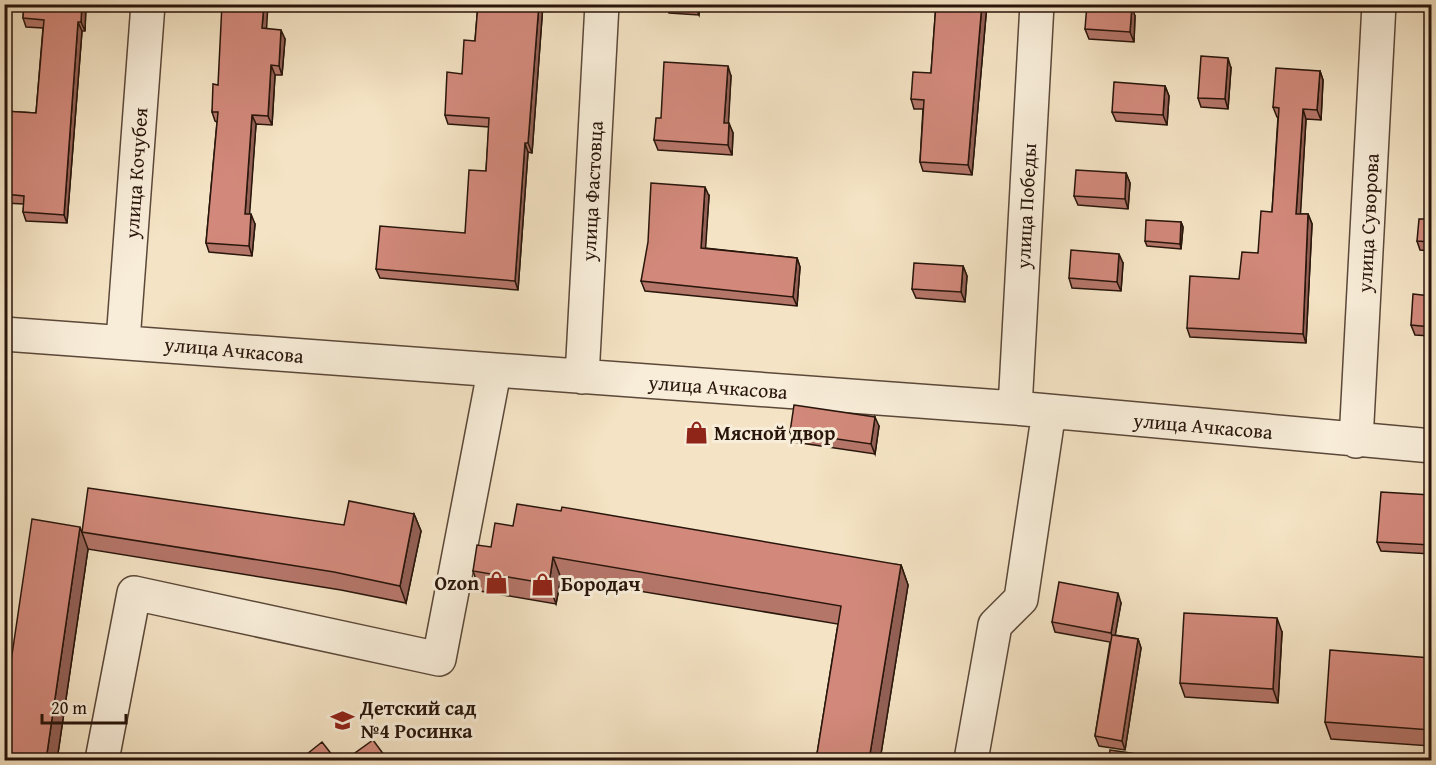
<svg xmlns="http://www.w3.org/2000/svg" width="1436" height="765" font-family="'Gentium Book Plus',serif">
<style>
.lines{fill:none;stroke-linecap:round;stroke-linejoin:round}
.minor-casing{stroke:#5b4839;stroke-width:36}
.minor{stroke:#f8edd9;stroke-width:33}
.wall{fill:#b5766a;stroke:#28150b;stroke-width:1.5}
.shaded-wall{fill:#936056;stroke:#28150b;stroke-width:1.5}
.building{fill:#d2897b;stroke:#28150b;stroke-width:1.5}
.labels{text-anchor:middle;stroke-width:6;stroke-linejoin:round;paint-order:stroke}
.street-label{font-size:20px;fill:#28150b;stroke:#f8edd9}
.poi-label{font-size:20px;font-weight:bold;fill:#28150b;stroke:#f8edd9;text-anchor:start}
</style>
<rect width="100%" height="100%" fill="#f4e3c4"/>
<filter id="stains"><feTurbulence type="fractalNoise" baseFrequency=".00333" numOctaves="4"/><feColorMatrix values="0 0 0 0 .2 0 0 0 0 .09 0 0 0 0 .02 0 0 0 .5 -.17"/></filter>
<radialGradient id="worn" r=".72"><stop offset=".6" stop-color="#630" stop-opacity="0"/><stop offset="1" stop-color="#630" stop-opacity=".3"/></radialGradient>
<g class="lines">
<defs>
<path id="minor" d="M4 334 1015 408 1432 446
M123 341 148 4
M582 377 602 4
M1015 408 1037 4
M1356 441 1379 4
M102 760 134 593 439 659 494 372
M971 760 995 625 1021 599 1049 411"/>
</defs>
<use href="#minor" class="minor-casing"/>
<use href="#minor" class="minor"/>
</g>
<path class="wall" d="M24 4H86L85 31H82L67 223 26 221 23 212 24 204 4 203V111L36 113 43 28 26 27 23 18Z
M478 4H543L532 153 528 152 518 290 380 278 376 269 465 233 486 171 489 127 448 124 445 115 475 41Z
M666 4H700L699 15 669 13Z
M936 4H987L972 175 923 171 920 162 923 109H914L911 99 931 73Z
M1431 4V106H1428L1425 97Z
M1135 16 1134 42 1089 39 1085 29Z
M266 29 285 39 282 75H275L272 125 256 124 249 214 255 224 252 256 209 252 206 243 217 122 215 121 212 112 218 85Z
M1231 68 1228 109 1201 107 1198 98Z
M1320 71 1323 80 1321 120 1306 119 1300 214H1308L1312 224 1306 343 1190 337 1187 328 1239 279 1258 253 1272 212 1278 117H1277L1273 107Z
M731 76 728 123 733 133 732 155 658 150 654 140 661 118Z
M1165 86 1169 96 1167 125 1116 121 1112 112Z
M1126 173 1130 183 1128 209 1078 205 1074 196Z
M709 196 705 248 797 258 800 267 797 306 645 291 641 281Z
M1431 219V251L1420 250 1417 241Z
M1181 222 1183 227 1181 249 1147 246 1145 241Z
M1123 263 1121 291 1072 288 1069 278Z
M963 266 967 276 965 302 916 298 912 289Z
M1431 296V336L1415 335 1411 325Z
M879 426 875 454 794 442 790 432Z
M1431 495V554L1381 551 1377 542Z
M414 514 421 531 406 603 341 590 88 549 57 760H4L82 532 344 525Z
M513 526 901 565 908 585 880 760H816L838 624 561 578 556 604 480 591 473 571 491 547Z
M1121 603 1115 635 1138 639 1141 648 1125 750 1099 746 1095 736 1110 642 1055 632 1052 622Z
M1282 632 1278 703 1185 697 1180 683Z
M1431 658V746L1331 739 1325 722Z"/>
<path class="shaded-wall" d="M82 4H86L85 31 81 22Z
M264 4H268L266 38 262 28Z
M539 4H543L532 153 528 143Z
M695 4H700L699 15 695 6Z
M982 4H987L972 175 968 165Z
M1132 6 1135 16 1134 42 1130 32Z
M78 22 82 31 67 223 64 215Z
M281 30 285 39 282 75 279 66Z
M1228 58 1231 68 1228 109 1225 99Z
M271 65 275 75 272 125 268 116Z
M728 66 731 76 728 132 724 123Z
M1320 71 1323 80 1321 120 1317 110Z
M1165 86 1169 96 1167 125 1163 115Z
M1303 109 1306 119 1300 223 1296 214Z
M252 115 256 124 249 223 245 214Z
M729 123 733 133 732 155 728 145Z
M525 143 528 152 518 290 515 281Z
M1126 173 1130 183 1128 209 1125 199Z
M705 187 709 196 705 257 701 248Z
M251 214 255 224 252 256 249 246Z
M1308 214 1312 224 1306 343 1303 334Z
M1181 222 1183 227 1181 249 1180 244Z
M1119 254 1123 263 1121 291 1117 282Z
M797 258 800 267 797 306 793 297Z
M963 266 967 276 965 302 961 292Z
M875 417 879 426 875 454 871 444Z
M414 514 421 531 406 603 400 586Z
M80 527 88 549 57 760H46Z
M553 557 561 578 556 604 549 584Z
M901 565 908 585 880 760H869Z
M1118 593 1121 603 1114 642 1111 633Z
M1277 618 1282 632 1278 703 1273 689Z
M1138 639 1141 648 1125 750 1122 741Z"/>
<path class="building" d="M24 4H82L81 22H78L64 215 23 212 24 196 4 194V111L36 113 44 20 23 18Z
M222 4H264L262 28 281 30 279 66 271 65 268 116 252 115 245 214H251L249 246 206 243 218 112H212L213 84 218 85Z
M478 4H539L528 143H525L515 281 376 269 380 226 465 233 469 170 486 171 489 118 445 115 447 72 462 74 464 40 475 41Z
M676 4H695V6Z
M936 4H982L968 165 920 162 924 100 911 99 913 72 931 73Z
M1087 4H1106L1132 6 1130 32 1085 29Z
M1429 4H1431V97H1425Z
M1201 56 1228 58 1225 99 1198 98Z
M664 62 728 66 724 123H729L728 145 654 140 656 118H661Z
M1276 68 1320 71 1317 110 1303 109 1296 214H1308L1303 334 1187 328 1190 276 1239 279 1242 252 1258 253 1261 211 1272 212 1279 108 1273 107Z
M1114 82 1165 86 1163 115 1112 112Z
M1076 170 1126 173 1125 199 1074 196Z
M651 183 705 187 701 248 797 258 793 297 641 281 648 242Z
M1419 219H1431V242L1417 241Z
M1146 220 1181 222 1180 244 1145 241Z
M1071 250 1119 254 1117 282 1069 278Z
M914 263 963 266 961 292 912 289Z
M1413 294 1431 296V327L1411 325Z
M794 405 875 417 871 444 790 432Z
M88 488 344 525 349 501 414 514 400 586 334 572 82 532Z
M1381 492 1431 495V545L1377 542Z
M517 504 561 511 562 507 901 565 869 760H816L841 606 553 557 549 584 473 571 477 545 491 547 495 523 513 526Z
M32 519 80 527 46 760H4V709Z
M1059 582 1118 593 1111 633 1052 622Z
M1184 613 1277 618 1273 689 1180 683Z
M1112 635 1138 639 1122 741 1095 736Z
M1330 650 1431 658V730L1325 722Z
M373 740 387 759 386 760H360L355 753Z
M322 742 336 760H304L302 758Z
M1110 750 1164 758V760H1109Z"/>
<defs>
<symbol id="shop-bare" viewBox="-9 -9 18 18"><path d="M-5-2.5h2.3a2.7 3.5 0 0 1 5.4 0H5L5.5 6h-11ZM-1.5-2.5h3a1.5 2.3 0 0 0-3 0Z" fill="#8f2418" stroke="#f8edd9" stroke-width="2.5" paint-order="stroke"/></symbol>
<symbol id="school-bare" viewBox="-9 -9 18 18"><path d="M0-5L7-2L0 1L-7-2ZM-4 1L0 2.5L4 1V4Q0 6-4 4Z" fill="#8f2418" stroke="#f8edd9" stroke-width="2.5" paint-order="stroke"/></symbol>
</defs>
<g fill-rule="evenodd">
<use href="#shop-bare" x="680" y="416" width="33" height="33"/>
<use href="#shop-bare" x="480" y="566" width="33" height="33"/>
<use href="#shop-bare" x="526" y="568" width="33" height="33"/>
<use href="#school-bare" x="326" y="704" width="33" height="33"/>
</g>
<g class="labels">
<g class="street-label">
<text transform="translate(136 173) rotate(-86)" y="7">улица Кочубея</text>
<text transform="translate(592 191) rotate(-87)" y="7">улица Фастовца</text>
<text transform="translate(1026 206) rotate(-87)" y="7">улица Победы</text>
<text transform="translate(1368 223) rotate(-87)" y="7">улица Суворова</text>
<text transform="translate(234 350) rotate(5)" y="7">улица Ачкасова</text>
<text transform="translate(718 387) rotate(4)" y="7">улица Ачкасова</text>
<text transform="translate(1203 426) rotate(5)" y="7">улица Ачкасова</text>
</g>
<g class="poi-label">
<text x="714" y="440">Мясной двор</text>
<text x="479" y="590" text-anchor="end">Ozon</text>
<text x="561" y="591">Бородач</text>
<text x="360" y="715">Детский сад<tspan x="360" dy="23">№4 Росинка</tspan></text>
</g>
</g>
<rect width="1436" height="765" fill="none" stroke="#f4e3c4" stroke-width="24"/>
<rect x="6" y="6" width="1424" height="753" fill="none" stroke="#28150b" stroke-width="3"/>
<rect x="12" y="12" width="1412" height="741" fill="none" stroke="#28150b" stroke-width="1.5"/>
<path d="M42 714v9h84v-9" fill="none" stroke="#28150b" stroke-width="3"/>
<text x="51" y="714" font-size="18" fill="#28150b" stroke="#f8edd9" stroke-width="4.5" paint-order="stroke">20 m</text>
<rect width="100%" height="100%" filter="url(#stains)"/>
<rect width="100%" height="100%" fill="url(#worn)"/>
</svg>
